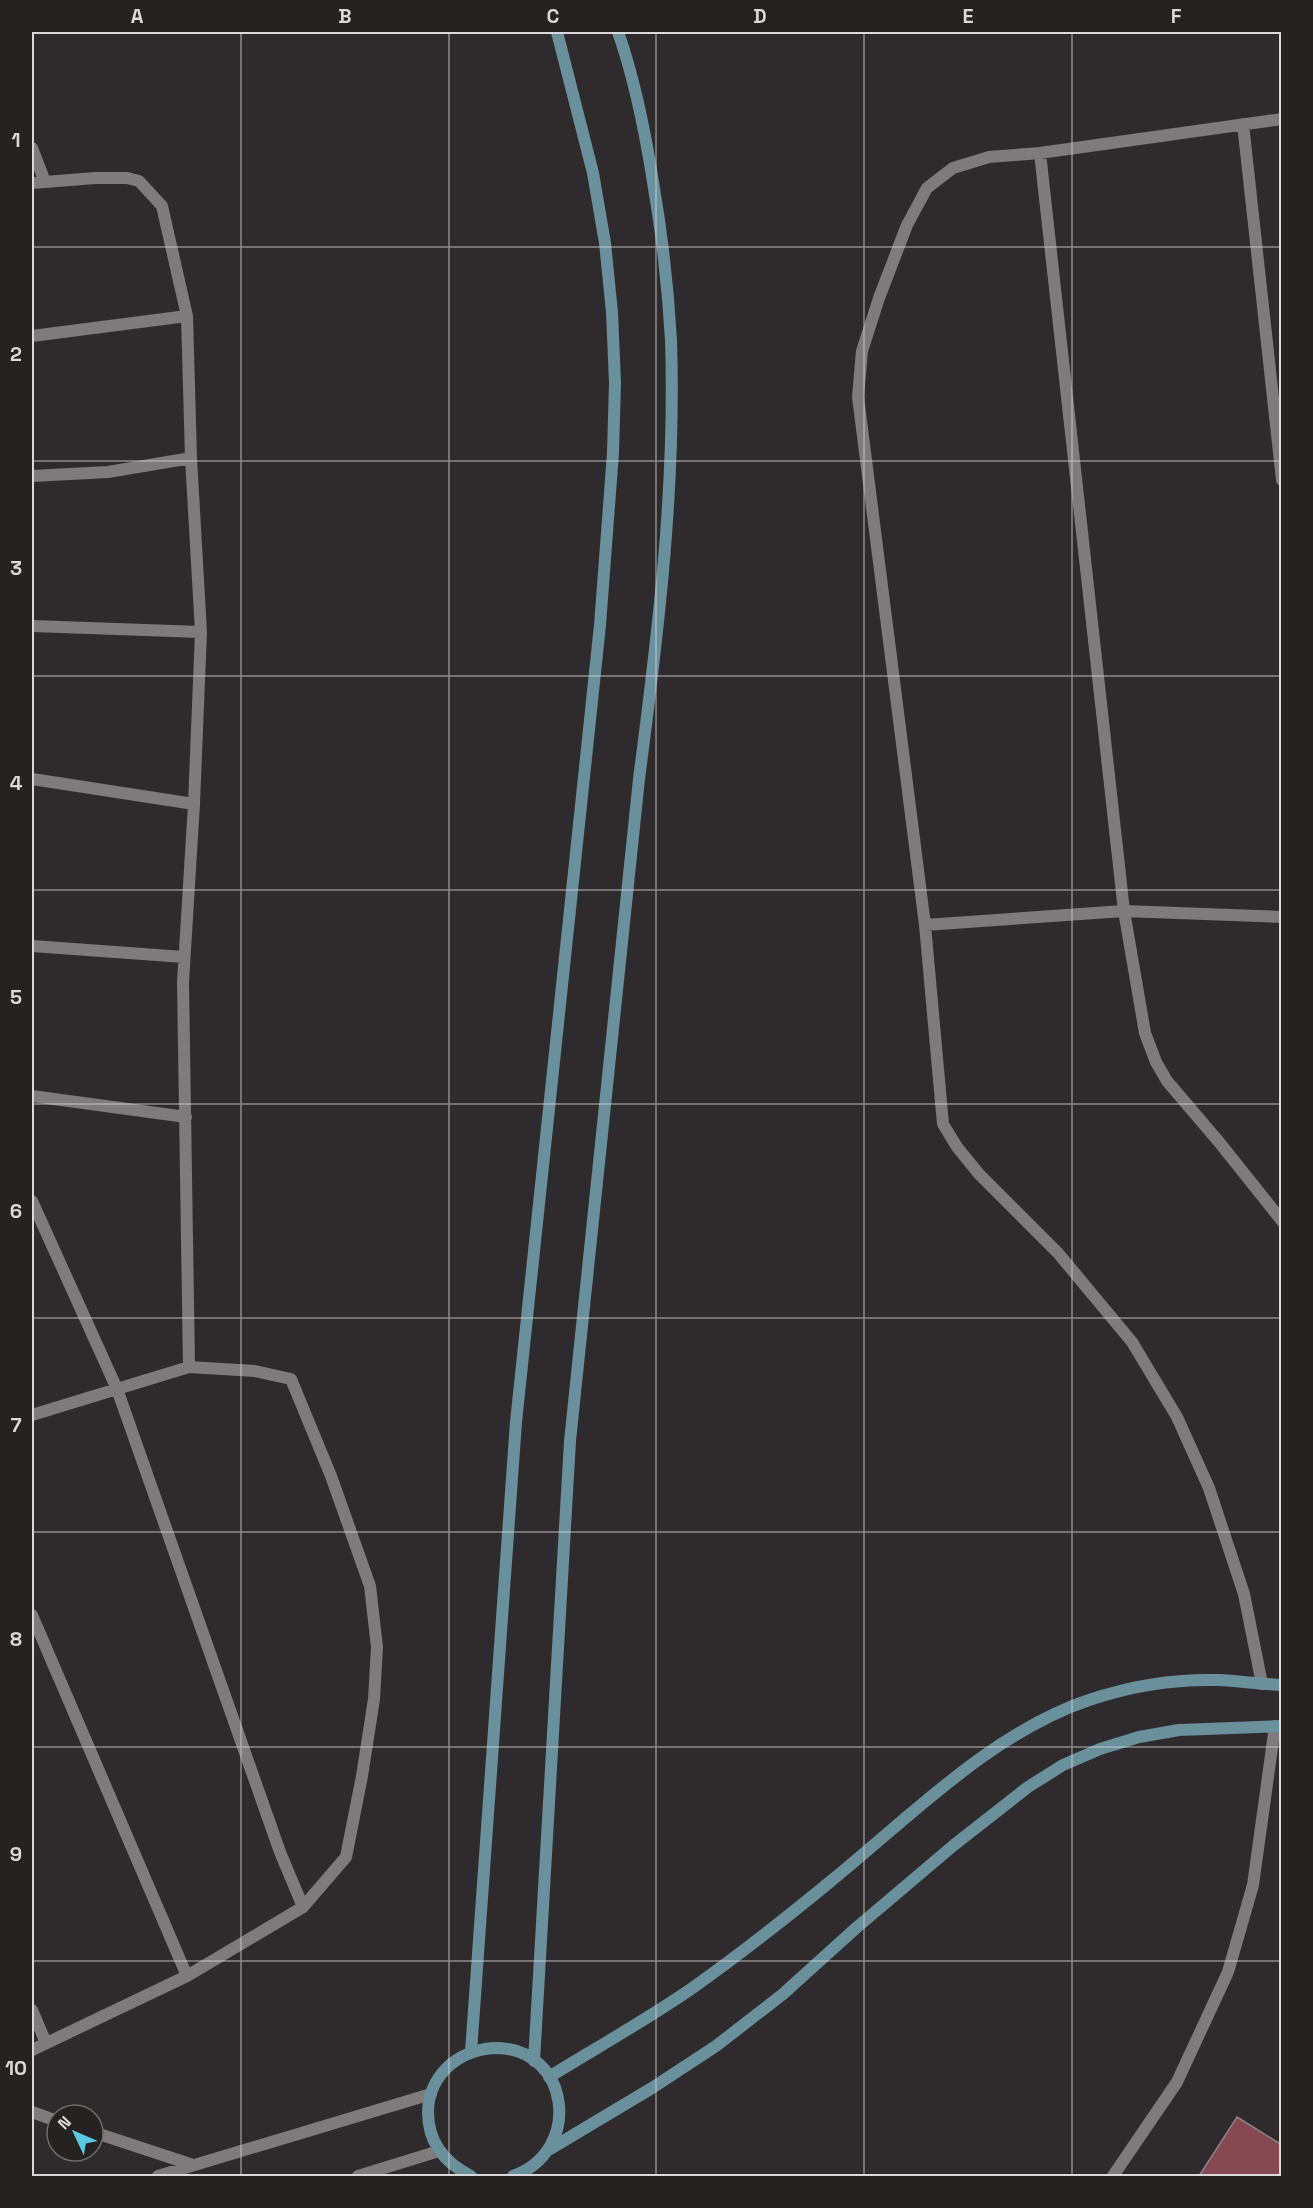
<svg xmlns="http://www.w3.org/2000/svg" width="1313" height="2208" font-family="'Space Grotesk',sans-serif">
<style>
.building{fill:#864851;stroke:#898485;stroke-width:1.5;filter:url(#shadow)}
.lines{fill:none;stroke-linecap:round;stroke-linejoin:round}
.street{stroke:#7f7a7b;stroke-width:12}
.secondary{stroke:#6a909b;stroke-width:12}
.grid{fill:none;stroke:#dbd8d9;stroke-width:1.5;stroke-opacity:0.55}
.neatline{fill:none;stroke:#dbd8d9;stroke-width:2}
.grid-label{font-size:20px;text-anchor:middle;font-weight:bold;fill:#dbd8d9}
</style>
<defs>
<filter id="shadow"><feDropShadow dx="5.5" dy="5.5" stdDeviation="0" flood-color="#0009"/></filter>
</defs>
<rect width="100%" height="100%" fill="#2f2b2c"/>
<path class="building" d="M1237 2117 1282 2145V2176H1199Z"/>
<g class="lines">
<path class="street" d="M1243 124 1282 480
M32 148 45 182 32 183
M1040 153 1124 911 1145 1033 1156 1062 1167 1081 1219 1142 1282 1221
M32 336 187 316
M32 476 108 472 191 458 187 316 162 206 139 181 127 178H95L45 182
M32 626 201 632
M32 779 194 804
M925 925 1124 911 1282 917
M32 946 184 957
M32 1096 186 1117
M32 1201 117 1389 280 1852 303 1907
M189 1367 183 982 194 804 201 632 191 458
M32 1415 189 1367 255 1371 291 1379 331 1476 370 1586 377 1647 374 1699 362 1776 346 1857 303 1907 187 1976 32 2050
M32 1615 187 1976
M1262 1684 1244 1594 1209 1488 1177 1417 1132 1342 1058 1253 979 1174 957 1147 943 1124 925 925 858 397 862 351 879 298 907 225 927 188 953 168 989 157 1040 153 1282 119
M32 2010 46 2043
M32 2112 57 2121
M93 2132 193 2165
M158 2176 431 2094
M358 2176 439 2151
M1113 2176 1177 2082 1228 1972 1253 1885 1275 1726"/>
<path class="secondary" d="M471 2052 516 1422 600 625 613 453 615 383 612 312 605 243 593 173 557 32
M534 2061 570 1441 639 779C658 634 676 486 671 340 668 287 662 234 653 182 645 131 635 80 618 32
M549 2077C596 2048 646 2020 691 1989 739 1955 786 1918 831 1881 910 1817 991 1733 1089 1700 1130 1686 1175 1679 1218 1680 1239 1681 1260 1684 1282 1685
M550 2149 652 2088 716 2046 783 1994 856 1928 954 1845 1028 1787 1063 1765 1100 1749 1139 1737 1179 1730 1282 1726
M471 2176C445 2163 428 2143 428 2112 428 2093 437 2076 451 2064 465 2053 480 2048 498 2048 570 2050 583 2151 513 2176"/>
</g>
<path class="grid" d="M241 32V2176M449 32V2176M656 32V2176M864 32V2176M1072 32V2176M32 247H1282M32 461H1282M32 676H1282M32 890H1282M32 1104H1282M32 1318H1282M32 1532H1282M32 1747H1282M32 1961H1282"/>
<rect width="1313" height="2208" fill="none" stroke="#252222" stroke-width="66"/>
<g transform="translate(75 2133) rotate(314)"><circle r="28" fill="#252222" stroke="#6e6b6b" stroke-width="1.5"/>
<path d="M0-4.5L10 22L0 15L-10 22Z" fill="#5bc8e6"/>
<text y="-9" font-size="16" font-weight="bold" text-anchor="middle" fill="#dbd8d9">N</text>
</g>
<rect x="33" y="33" width="1247" height="2142" class="neatline"/>
<g class="grid-label">
<text x="137" y="23">A</text>
<text x="345" y="23">B</text>
<text x="553" y="23">C</text>
<text x="760" y="23">D</text>
<text x="968" y="23">E</text>
<text x="1176" y="23">F</text>
<text x="16" y="147">1</text>
<text x="16" y="361">2</text>
<text x="16" y="575">3</text>
<text x="16" y="790">4</text>
<text x="16" y="1004">5</text>
<text x="16" y="1218">6</text>
<text x="16" y="1432">7</text>
<text x="16" y="1646">8</text>
<text x="16" y="1861">9</text>
<text x="16" y="2075">10</text>
</g>
</svg>
